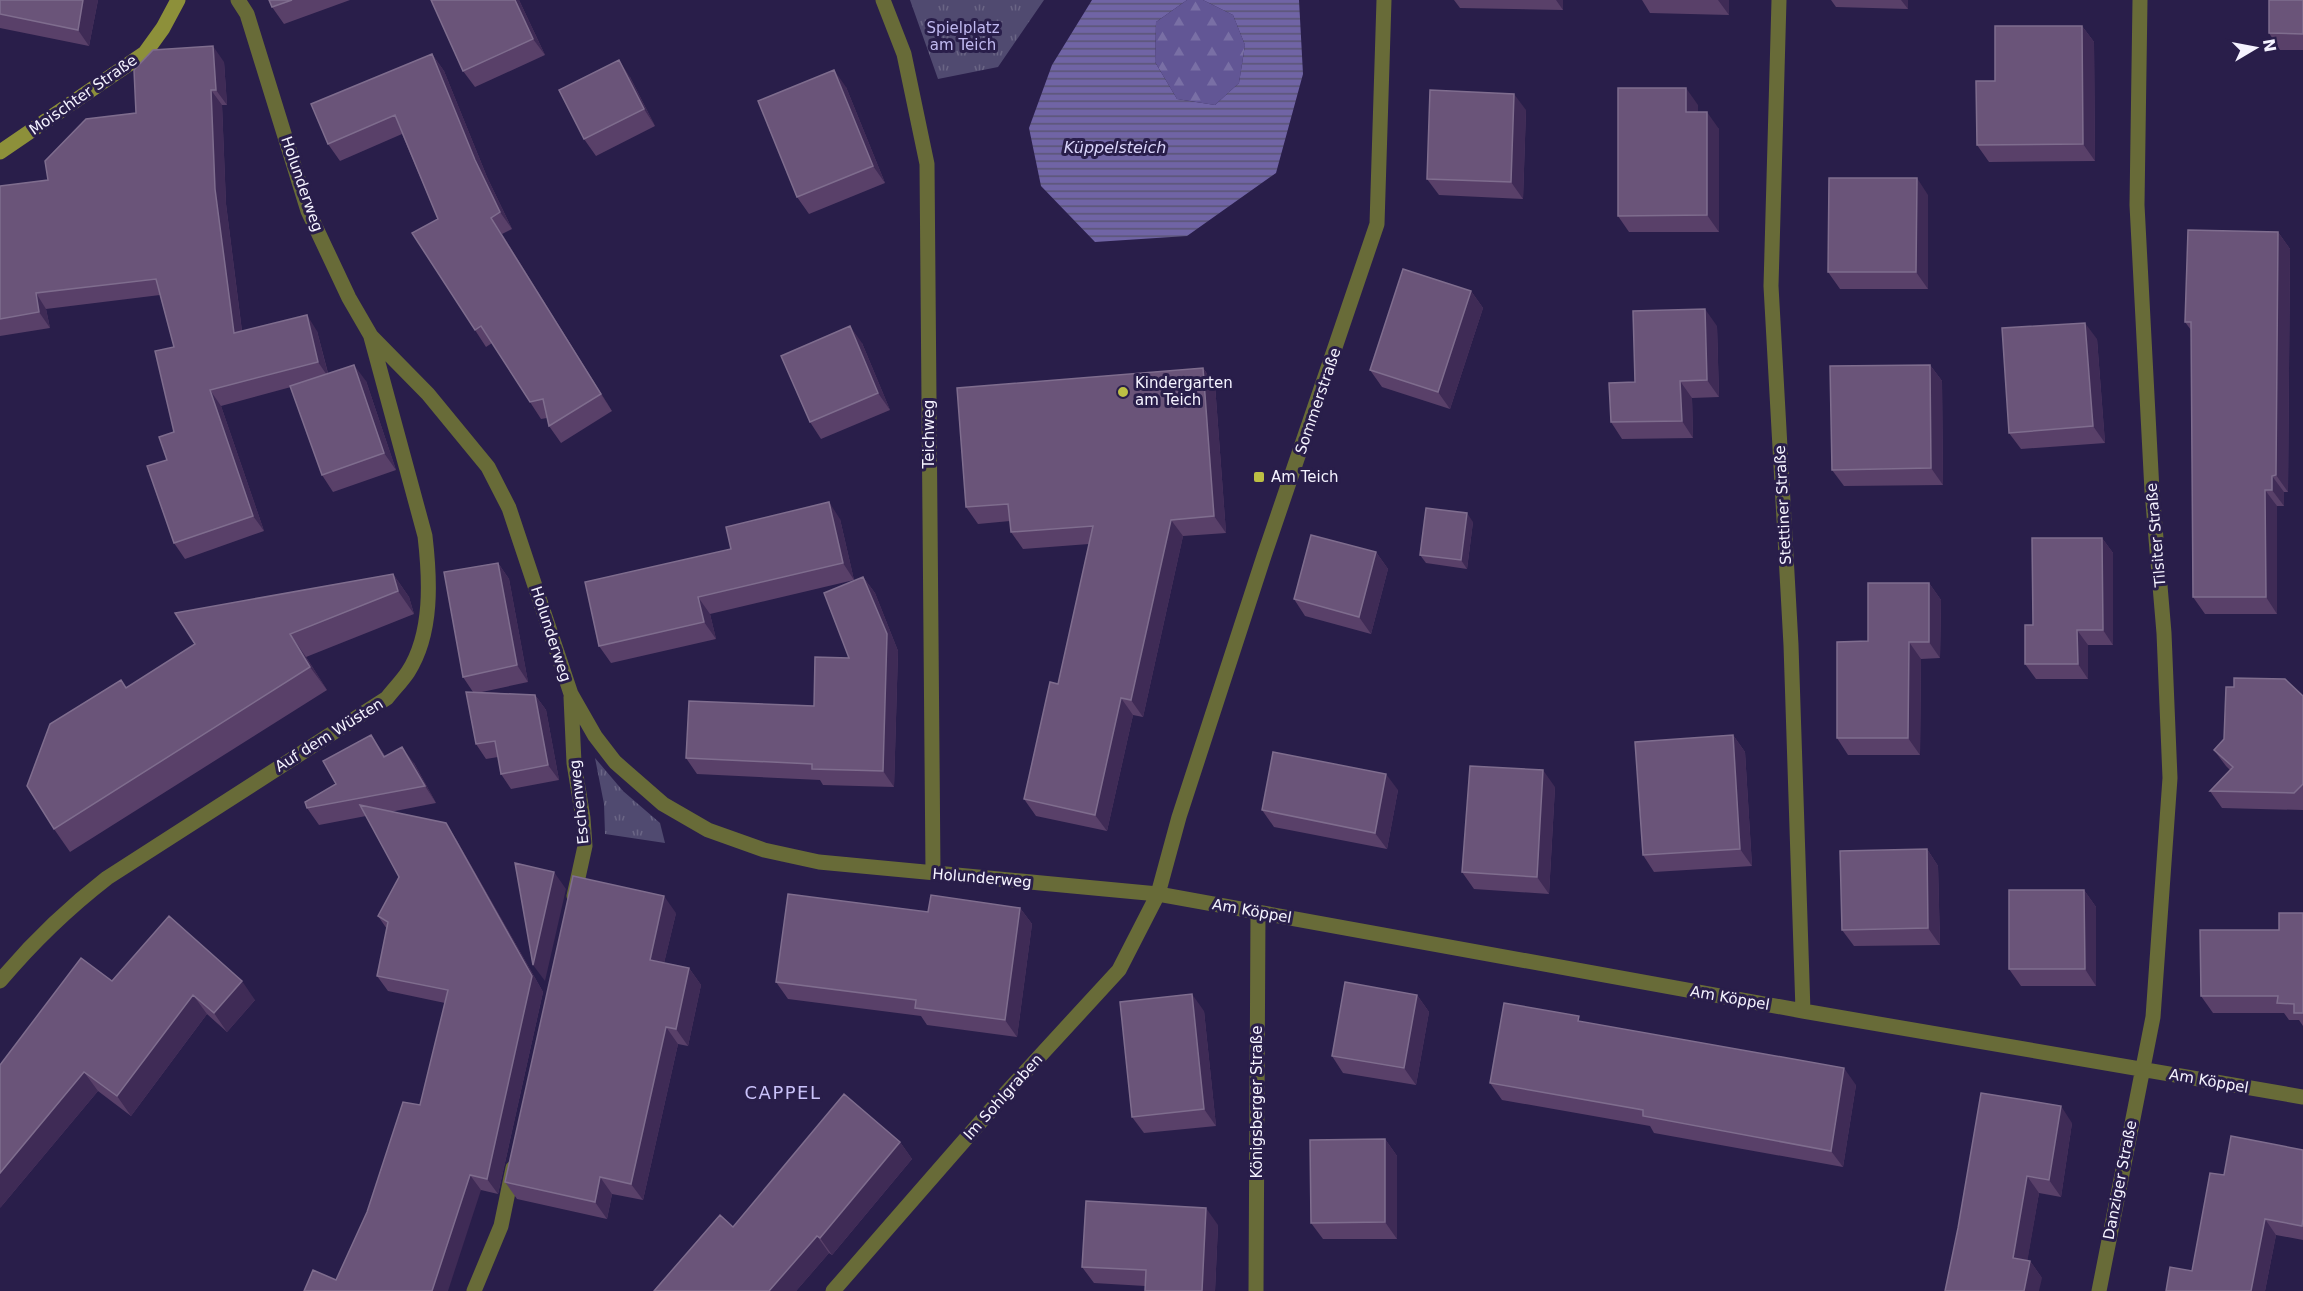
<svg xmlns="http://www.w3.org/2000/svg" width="2303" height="1291" font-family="'DejaVu Sans',sans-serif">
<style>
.grass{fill:url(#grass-tufts)}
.forest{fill:url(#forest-firs)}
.water{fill:url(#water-rules)}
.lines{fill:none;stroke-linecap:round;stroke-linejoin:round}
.street{stroke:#686b38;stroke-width:15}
.secondary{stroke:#8d903a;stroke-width:15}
.wall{fill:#594069}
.shaded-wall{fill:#3f2b56}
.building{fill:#6a5479;stroke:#7f6d8e;stroke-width:1.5}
.poi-dot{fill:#bcbf44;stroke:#291e4a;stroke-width:2}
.labels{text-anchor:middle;stroke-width:6;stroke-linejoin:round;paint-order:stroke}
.park-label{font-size:15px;fill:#c0b9f0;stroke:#291e4a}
.street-label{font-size:15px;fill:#f5f3ff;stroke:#291e4a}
.poi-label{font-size:15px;fill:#f5f3ff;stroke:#291e4a;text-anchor:start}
.water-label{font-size:16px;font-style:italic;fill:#d9d4fa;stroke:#291e4a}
.quarter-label{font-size:18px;letter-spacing:1.5px;fill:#cac2fa;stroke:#291e4a}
</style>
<defs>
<pattern id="grass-tufts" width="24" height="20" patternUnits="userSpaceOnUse" patternTransform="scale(1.5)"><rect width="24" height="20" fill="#504a70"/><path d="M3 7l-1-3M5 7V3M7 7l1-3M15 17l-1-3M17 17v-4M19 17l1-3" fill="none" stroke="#6a6585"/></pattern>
<pattern id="forest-firs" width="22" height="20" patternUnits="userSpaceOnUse" patternTransform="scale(1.5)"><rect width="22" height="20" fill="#625695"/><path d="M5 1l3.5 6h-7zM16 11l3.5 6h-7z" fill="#796fa5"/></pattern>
<pattern id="water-rules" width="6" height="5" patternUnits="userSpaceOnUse" patternTransform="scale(1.5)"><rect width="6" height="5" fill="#7064a5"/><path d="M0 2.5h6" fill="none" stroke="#5b5574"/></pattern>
</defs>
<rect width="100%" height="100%" fill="#291e4a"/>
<path class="grass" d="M910 0H1044L998 67 938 79Z
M595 758 623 791 660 823 665 843 605 834 604 804Z"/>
<path class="forest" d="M1187 0H1203L1233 15 1245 45 1239 83 1215 105 1177 99 1155 62 1156 22Z"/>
<path class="water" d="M1092 0H1187L1156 22 1155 62 1177 99 1215 105 1239 83 1245 45 1233 15 1203 0H1299L1303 74 1276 173 1187 236 1095 242 1041 186 1029 128 1052 65Z"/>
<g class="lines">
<path class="street" d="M238 0 247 14 308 211 349 298 371 336 428 394 488 467 509 508 571 694 595 736 615 762 663 804 708 830 764 850 819 862 1158 894 1803 1011 2303 1097
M883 0 904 54 927 164 933 873
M1779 0 1771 286 1791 645 1803 1011
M571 697 574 763 583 818 585 846 574 896
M0 981C32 943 67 909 107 878L387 698C394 689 402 681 408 672 433 633 430 579 425 536L371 337
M474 1291 501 1226 513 1168
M833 1291 1004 1095 1119 970 1158 894 1179 817 1264 556 1377 224 1384 0
M1256 1291 1258 912
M2099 1291 2153 1017 2170 778 2164 633 2152 491 2137 205 2140 0"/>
<path class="secondary" d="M0 152 145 53 163 28 178 0"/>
</g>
<path class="wall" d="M0 0H98L89 46 0 28Z
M269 0H350L284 24 272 7Z
M431 0H519L545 55 475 87 463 71Z
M1454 0H1563V10L1460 8Z
M1642 0H1729V15L1650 13Z
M1831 0H1908V9L1836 7Z
M2303 0V50H2280L2269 33Z
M2082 26 2094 42 2095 161 1989 162 1977 145 1995 81Z
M432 54 444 71 487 177 512 229 502 234 612 411 561 443 549 426 547 418 541 419 530 402 492 343 486 347 475 330 438 219 402 134 340 161 328 144Z
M224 62 227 105H222L226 204 242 331H317L328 373 366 381 396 470 333 492 322 475 291 387 221 406 264 531 185 559 174 543 167 460 174 432V347L160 295 46 309 50 328 0 336V186L48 180Z
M630 77 655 126 596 156 584 139Z
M846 87 885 183 809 214 797 197Z
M1698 105V112L1719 129V232H1629L1618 216Z
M1526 110 1523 199 1439 195 1427 179Z
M1928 195V289H1840L1828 272Z
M2278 232 2290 249 2288 492H2284V506H2277V614H2205L2193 597 2191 330 2185 322Z
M1471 291 1483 308 1450 409 1382 387 1370 370Z
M1717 326 1719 397 1692 398 1693 438 1622 439 1611 422 1635 382Z
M2097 339 2105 443 2021 449 2009 433Z
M862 343 890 410 821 439 810 422Z
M1930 365 1942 381 1943 485 1844 486 1832 470Z
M1203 368 1215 385 1226 533 1183 536 1143 717 1133 715 1107 831 1036 816 1024 799 1058 684 1089 544 1023 549 1011 532 1010 521 978 524 966 507Z
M840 519 854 580 710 614 716 639 611 663 599 646 731 549Z
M1473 522 1467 569 1426 563 1420 555Z
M2102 538 2113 553V645H2088V679H2036L2025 664 2033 625Z
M1376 552 1388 569 1371 634 1305 616 1294 599Z
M498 563 509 579 528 682 482 692 535 695 546 710 559 780 511 789 501 774 498 757 486 759 476 744 473 692 463 677Z
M393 574 409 597 414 614 306 657 327 690 70 852 54 829 126 687Z
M863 577 875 593 898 651 894 787 823 785 820 780 697 774 686 758 814 706 849 658Z
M1929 583 1941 600 1940 658 1921 659 1920 755H1848L1837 738 1868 641Z
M2303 696V810L2222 808 2210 791 2230 770 2226 766 2214 750Z
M1733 735 1745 752 1752 866 1654 872 1643 855Z
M382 751 385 756 414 763 436 803 390 812 456 839 543 992 498 1194 481 1190 336 1280 420 1105 445 1003 388 991 377 976 387 929 378 916 399 877 366 816 319 825 307 808 336 784Z
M1555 787 1549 894 1474 889 1462 872Z
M1398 790 1387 849 1274 827 1262 810Z
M1927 849 1938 866 1940 945 1854 946 1842 930Z
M2084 890 2096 907V986H2021L2009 969Z
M1020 908 1032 924 1017 1037 927 1025 921 1016 788 999 776 982 928 912Z
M676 913 664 963 689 968 701 985 688 1046 678 1044 643 1200 612 1194 607 1219 517 1199 505 1182Z
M2303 913V1026L2299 1020H2289L2284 1013H2213L2201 996 2279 930Z
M112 981 255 1000 227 1032 207 1014 131 1116 98 1091 0 1208Z
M1417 995 1429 1012 1416 1085 1343 1073 1332 1056Z
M1204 1011 1216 1126 1144 1133 1132 1117Z
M1582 1022 1856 1085 1843 1167 1654 1133 1650 1126 1502 1100 1490 1083Z
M2072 1123 2061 1197 2039 1193 2027 1261H2030L2042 1278 1958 1228Z
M1385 1139 1397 1156V1239H1323L1311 1223Z
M900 1142 912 1159 832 1255 829 1253 796 1291H654L733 1227Z
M2303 1150V1240L2276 1235 2265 1291H2166L2192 1271 2224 1175Z
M1218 1225 1215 1291H1145V1286L1094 1283 1082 1267Z"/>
<path class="shaded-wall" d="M83 0H98L89 46 78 30Z
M515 0H519L545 55 533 39Z
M1556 0H1563V10Z
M1718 0H1729V15Z
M1901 0H1908V9Z
M2082 26 2094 42 2095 161 2083 144Z
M213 46 224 62 227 105 216 90Z
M432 54 444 71 487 177 512 229 500 212 475 160Z
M619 60 630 77 655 126 644 109Z
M834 70 846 87 885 183 873 166Z
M1686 88 1698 105V129L1686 112Z
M211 90 222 105 226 204 244 348 234 333 215 189Z
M1514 94 1526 110 1523 199 1511 182Z
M1707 112 1719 129V232L1707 215Z
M1917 178 1928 195V289L1916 272Z
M491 218 502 234 612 411 601 394Z
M2278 232 2290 249 2288 492 2276 475Z
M1471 291 1483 308 1450 409 1438 392Z
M36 293 46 309 50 328 39 312Z
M1705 309 1717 326 1719 397 1707 380Z
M307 315 317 331 329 378 318 362Z
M2085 323 2097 339 2105 443 2093 426Z
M850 326 862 343 890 410 878 393Z
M354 365 366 381 396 470 384 453Z
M1930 365 1942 381 1943 485 1931 468Z
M1203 368 1215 385 1226 533 1214 516Z
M1680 381 1692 398 1693 438 1682 421Z
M210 390 221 406 264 531 253 516Z
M2272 476 2284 492V506L2272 490Z
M2265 490 2277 506V614L2266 597Z
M829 502 840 519 854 580 843 563Z
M1467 513 1473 522 1467 569 1461 560Z
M1171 520 1183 536 1143 717 1131 700Z
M2102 538 2113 553V645L2103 630Z
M1376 552 1388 569 1371 634 1359 617Z
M498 563 509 579 528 682 517 665Z
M393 574 409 597 414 614 398 591Z
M863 577 875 593 898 651 894 787 883 771Z
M1929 583 1941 600 1940 658 1929 642Z
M698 597 710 614 716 639 704 622Z
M2077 630 2088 645V679L2078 664Z
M290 634 306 657 327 690 310 667Z
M1909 642 1921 659 1920 755 1908 738Z
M535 695 546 710 559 780 548 765Z
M1121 698 1133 715 1107 831 1095 815Z
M371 735 382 751 395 774 384 757Z
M1733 735 1745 752 1752 866 1740 849Z
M402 747 414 763 436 803 425 786Z
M1543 770 1555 787 1549 894 1537 877Z
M1386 774 1398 790 1387 849 1375 833Z
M446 823 456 839 543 992 498 1194 487 1179Z
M1927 849 1938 866 1940 945 1928 928Z
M554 872 566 889 545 981 533 965Z
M2084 890 2096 907V986L2085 969Z
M664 896 676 913 661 976 650 960Z
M1020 908 1032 924 1017 1037 1005 1020Z
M689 968 701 985 688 1046 676 1029Z
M242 981 255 1000 227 1032 214 1013Z
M1192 994 1204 1011 1216 1126 1204 1109Z
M193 995 207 1014 131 1116 117 1096Z
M1417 995 1429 1012 1416 1085 1404 1068Z
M666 1027 678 1044 643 1200 631 1184Z
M1844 1068 1856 1085 1843 1167 1831 1151Z
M84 1072 98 1091 0 1208V1173Z
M2061 1106 2072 1123 2061 1197 2049 1180Z
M1385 1139 1397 1156V1239L1385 1222Z
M900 1142 912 1159 832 1255 820 1238Z
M470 1175 481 1190 448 1291H432Z
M2027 1176 2039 1193 2025 1275 2013 1258Z
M600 1177 612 1194 607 1219 595 1202Z
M1206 1208 1218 1225 1215 1291H1202Z
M2265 1219 2276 1235 2265 1291H2251Z
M817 1236 829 1253 796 1291H769Z
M2030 1261 2042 1278 2039 1291H2024Z"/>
<path class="building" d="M0 0H83L78 30 0 14Z
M269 0H292L272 7Z
M431 0H515L533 39 463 71Z
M2269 0H2303V34L2269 33Z
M1995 26H2082L2083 144 1977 145 1976 81H1995Z
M213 46 216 90H211L215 189 234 333 307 315 318 362 210 390 253 516 174 543 147 466 167 460 159 437 174 432 155 351 174 347 156 279 36 293 39 312 0 319V186L48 180 45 161 86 119 136 113 134 70 153 50Z
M432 54 475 160 500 212 491 218 601 394 549 426 543 399 530 402 481 326 475 330 412 233 438 219 395 115 328 144 311 104Z
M619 60 644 109 584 139 559 90Z
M834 70 873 166 797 197 758 101Z
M1618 88H1686V112H1707V215L1618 216Z
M1430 90 1514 94 1511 182 1427 179Z
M1829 178H1917L1916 272H1828Z
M2188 230 2278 232 2276 475 2272 476V490H2265L2266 597H2193L2191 322H2185Z
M1403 269 1471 291 1438 392 1370 370Z
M1705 309 1707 380 1680 381 1682 421 1611 422 1609 383 1635 382 1633 311Z
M2085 323 2093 426 2009 433 2002 328Z
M850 326 878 393 810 422 781 356Z
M354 365 384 453 322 475 290 386Z
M1930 365 1931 468 1832 470 1830 366Z
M1203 368 1214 516 1171 520 1131 700 1121 698 1095 815 1024 799 1050 682 1058 684 1093 526 1011 532 1008 504 966 507 957 388Z
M829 502 843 563 698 597 704 622 599 646 585 582 731 549 726 527Z
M1426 508 1467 513 1461 560 1420 555Z
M1311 535 1376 552 1359 617 1294 599Z
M2032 538H2102L2103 630H2077L2078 664H2025V625H2033Z
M498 563 517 665 463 677 444 572Z
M393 574 398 591 290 634 310 667 54 829 27 786 50 724 121 680 126 688 195 644 175 613Z
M863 577 887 634 883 771 812 769V764L686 758 689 701 814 706 815 657 849 658 824 593Z
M1868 583H1929V642H1909L1908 738H1837V642L1868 641Z
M2234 678 2285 679 2303 696V784L2294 793 2210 791 2233 767 2214 750 2224 739 2226 687H2234Z
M466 692 535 695 548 765 501 774 495 741 476 744Z
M371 735 384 757 402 747 425 786 307 808 305 802 336 784 323 761Z
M1733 735 1740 849 1643 855 1635 742Z
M1273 752 1386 774 1375 833 1262 810Z
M1470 766 1543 770 1537 877 1462 872Z
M360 805 446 823 532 976 487 1179 470 1175 432 1291H304L313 1270 336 1280 367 1212 403 1102 420 1105 448 990 377 976 388 922 378 916 399 877Z
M1927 849 1928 928 1842 930 1840 851Z
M515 863 554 872 533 965Z
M573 876 664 896 650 960 689 968 676 1029 666 1027 631 1184 600 1177 595 1202 505 1182Z
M2009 890H2084L2085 969H2009Z
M788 894 928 912 931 895 1020 908 1005 1020 915 1008 916 1000 776 982Z
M2279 913H2303V1013H2294V1004L2277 1003 2278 996H2201L2200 930H2279Z
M169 916 242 981 214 1013 193 995 117 1096 84 1072 0 1173V1065L81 958 112 981Z
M1345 982 1417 995 1404 1068 1332 1056Z
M1192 994 1204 1109 1132 1117 1120 1002Z
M1504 1003 1579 1016 1578 1021 1844 1068 1831 1151 1643 1116V1110L1490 1083Z
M1981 1093 2061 1106 2049 1180 2027 1176 2013 1258 2030 1261 2024 1291H1945L1958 1228Z
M844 1094 900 1142 820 1238 817 1236 769 1291H654L720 1215 733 1227Z
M2231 1136 2303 1150V1218L2302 1226 2265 1219 2251 1291H2166L2170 1267 2192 1271 2210 1173 2224 1175Z
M1385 1139V1222L1311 1223 1310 1140Z
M1086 1201 1206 1208 1202 1291H1145L1146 1270 1082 1267Z"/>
<g class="poi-dot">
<circle cx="1123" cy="392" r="6"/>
<rect x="1253" y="471" width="12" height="12" rx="3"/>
</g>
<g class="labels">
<g class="park-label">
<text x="963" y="33">Spielplatz<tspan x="963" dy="17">am Teich</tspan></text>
</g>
<g class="street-label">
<text transform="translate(83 95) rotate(-35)" y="5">Moischter Straße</text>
<text transform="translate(302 184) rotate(71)" y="5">Holunderweg</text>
<text transform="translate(1318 401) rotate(-71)" y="5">Sommerstraße</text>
<text transform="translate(929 434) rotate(-90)" y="5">Teichweg</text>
<text transform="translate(1783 505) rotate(-93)" y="5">Stettiner Straße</text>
<text transform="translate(2156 535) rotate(-95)" y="5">Tilsiter Straße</text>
<text transform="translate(551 634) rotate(72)" y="5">Holunderweg</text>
<text transform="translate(329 735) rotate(-32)" y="5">Auf dem Wüsten</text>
<text transform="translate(579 802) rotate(-96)" y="5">Eschenweg</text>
<text transform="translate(982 878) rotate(5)" y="5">Holunderweg</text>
<text transform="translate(1252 911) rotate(10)" y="5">Am Köppel</text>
<text transform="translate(1730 998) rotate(10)" y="5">Am Köppel</text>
<text transform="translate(2209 1081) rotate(10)" y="5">Am Köppel</text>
<text transform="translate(1003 1097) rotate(-48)" y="5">Im Sohlgraben</text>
<text transform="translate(1257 1102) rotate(-90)" y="5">Königsberger Straße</text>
<text transform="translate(2120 1180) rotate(-79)" y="5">Danziger Straße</text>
</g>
<g class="poi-label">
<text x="1135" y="388">Kindergarten<tspan x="1135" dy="17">am Teich</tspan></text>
<text x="1271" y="482">Am Teich</text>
</g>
<g class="water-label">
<text x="1115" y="153">Küppelsteich</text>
</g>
<g class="quarter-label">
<text x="783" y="1099">CAPPEL</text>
</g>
</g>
<g transform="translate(2255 48) rotate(80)" stroke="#291e4a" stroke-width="4.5" paint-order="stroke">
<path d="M0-4.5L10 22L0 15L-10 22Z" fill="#f5f3ff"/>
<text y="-9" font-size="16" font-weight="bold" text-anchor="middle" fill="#f5f3ff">N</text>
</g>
</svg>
